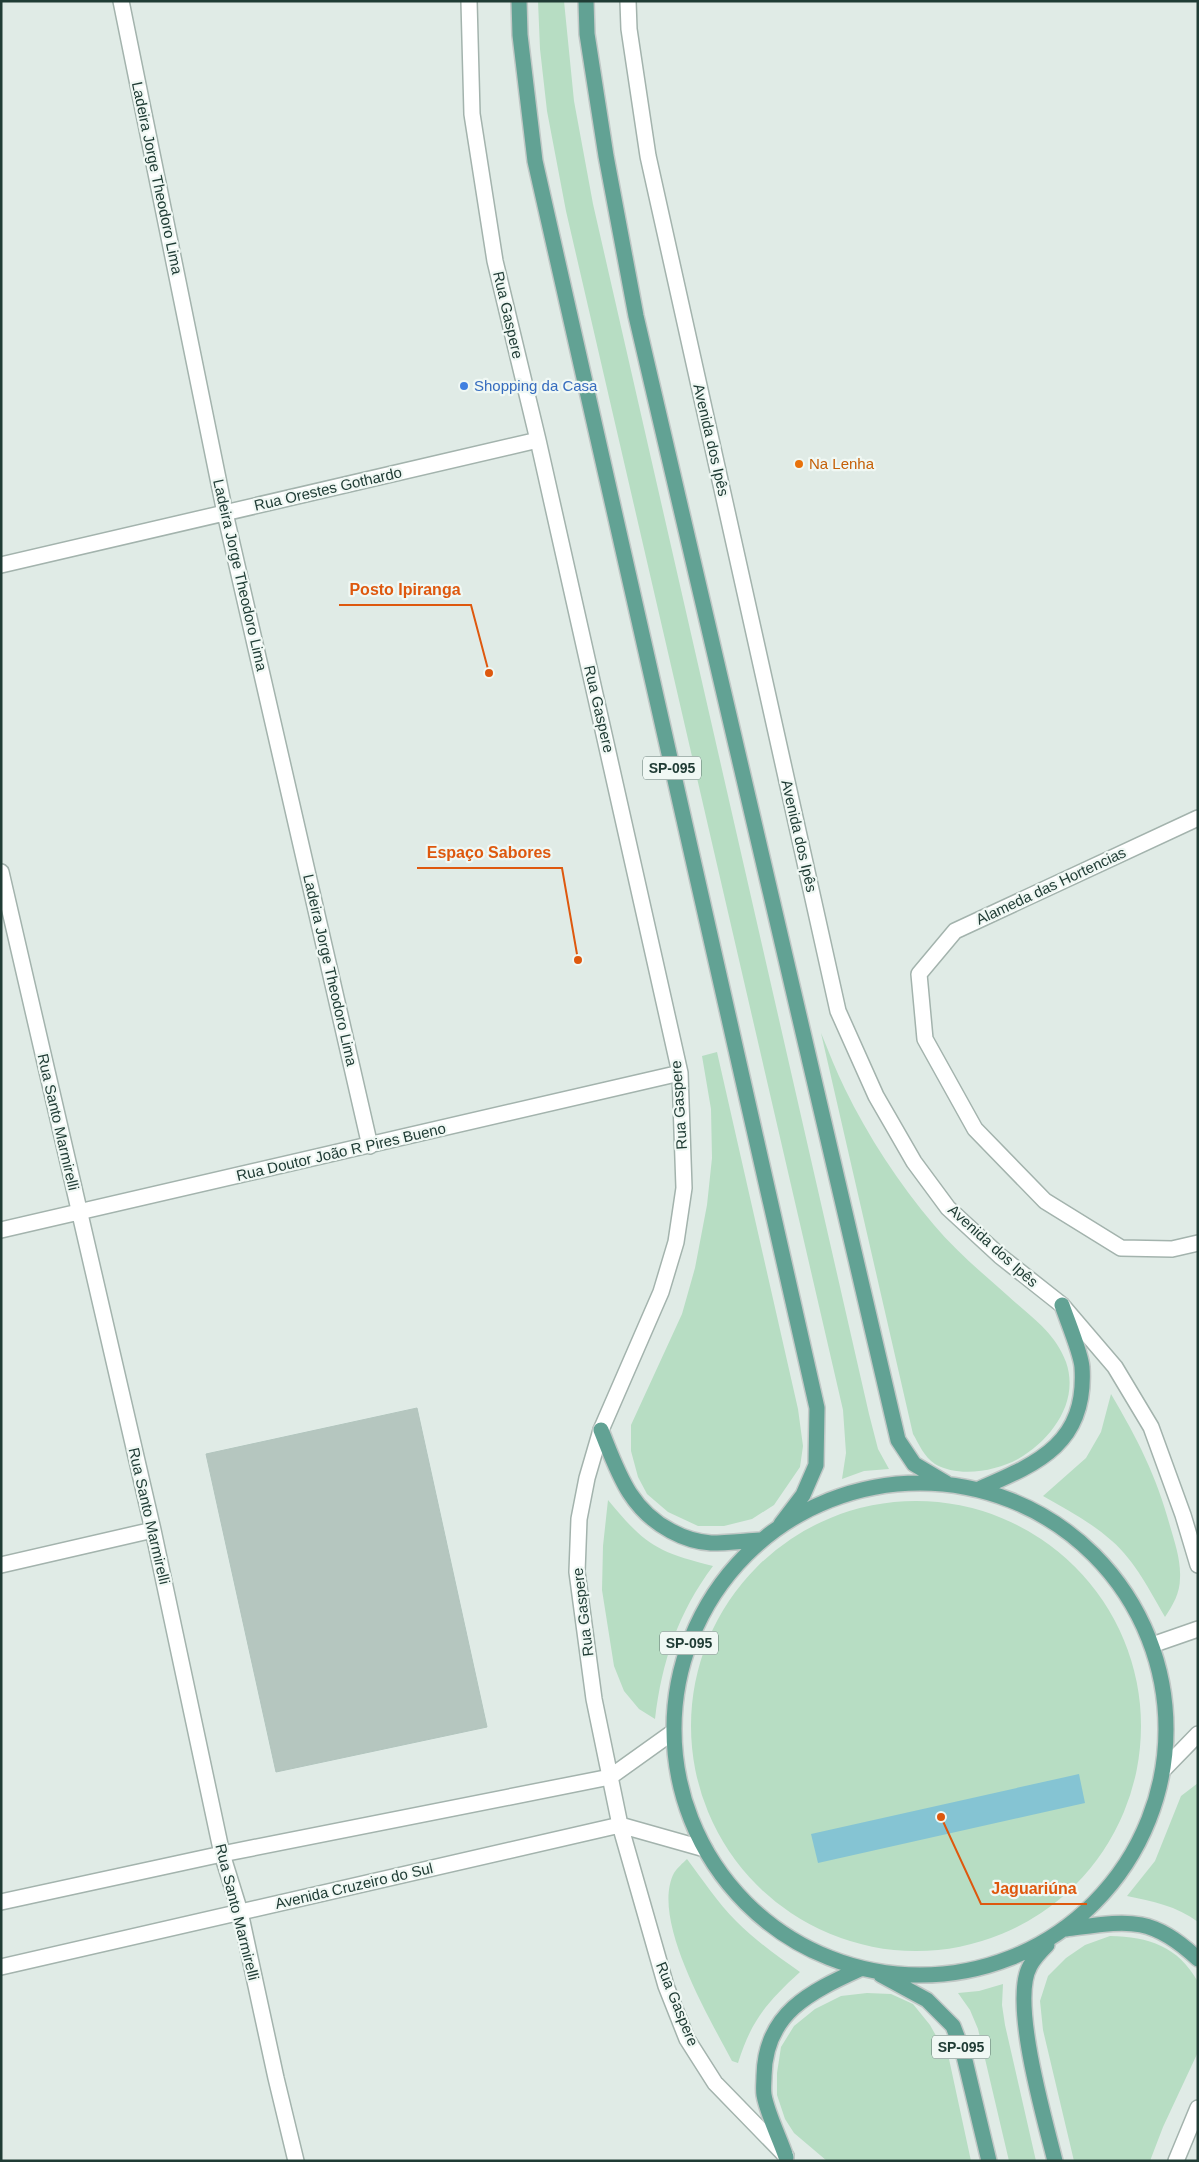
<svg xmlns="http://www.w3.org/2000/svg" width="1199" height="2162" font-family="Helvetica,sans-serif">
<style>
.green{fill:#b7ddc3}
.water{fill:#85c4d3}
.building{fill:#b5c6bf;stroke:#b2c5be}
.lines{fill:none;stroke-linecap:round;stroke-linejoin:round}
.minor-casing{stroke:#a3b3ad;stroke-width:18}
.major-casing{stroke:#c1c8c6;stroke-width:18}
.minor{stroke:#fff;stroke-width:15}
.major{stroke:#62a294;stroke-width:15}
.shop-dot{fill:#3f7fe0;stroke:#f0f8f4;stroke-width:2}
.food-dot{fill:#e8710a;stroke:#f0f8f4;stroke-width:2}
.labels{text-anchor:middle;stroke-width:4.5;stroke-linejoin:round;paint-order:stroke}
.shield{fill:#f0f8f4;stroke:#5e746e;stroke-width:1}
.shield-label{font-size:14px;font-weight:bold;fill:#203c35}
.street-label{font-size:15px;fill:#203c35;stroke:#f0f8f4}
.shop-label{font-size:15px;fill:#366cbe;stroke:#f0f8f4;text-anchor:start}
.food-label{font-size:15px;fill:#c56008;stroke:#f0f8f4;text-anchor:start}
.leader{fill:none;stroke:#de580e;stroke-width:2}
.callout-dot{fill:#de580e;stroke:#f0f8f4;stroke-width:2}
.callout-label{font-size:16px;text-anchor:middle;font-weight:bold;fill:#de580e;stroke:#f0f8f4;stroke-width:4.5;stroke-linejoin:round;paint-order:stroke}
</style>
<rect width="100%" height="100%" fill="#e0ebe6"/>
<path class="green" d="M538 1H564L574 101 593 204 869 1414 878 1449 889 1469 864 1471 842 1479 846 1453 843 1410 566 211 547 111 540 49Z
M821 1033C829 1052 836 1071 845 1089 868 1136 899 1184 934 1225 955 1250 982 1273 1007 1295 1030 1316 1055 1332 1066 1362 1080 1402 1051 1440 1018 1459 996 1471 959 1478 935 1464 924 1457 919 1444 913 1434Z
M717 1052 798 1409 803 1446 800 1467 774 1505 752 1519 724 1526H698L668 1512 647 1494 638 1477 631 1451V1425L682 1314 695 1268 707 1205 712 1158 711 1109 702 1056Z
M1111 1394C1138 1440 1156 1475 1170 1526 1175 1543 1181 1561 1180 1578 1180 1593 1173 1605 1165 1617 1150 1591 1135 1561 1112 1541 1091 1522 1067 1510 1043 1496L1086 1458 1101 1432Z
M608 1500C645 1545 657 1552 713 1566 678 1613 662 1661 655 1719L639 1709 624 1691 614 1666 602 1590 603 1546Z
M691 1726a225 225 0 1 1 450 0a225 225 0 1 1-450 0Z
M1198 1783V1922C1177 1906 1152 1901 1127 1896L1155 1861 1181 1796Z
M687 1859C703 1880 717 1902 736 1921 755 1940 777 1956 800 1972 767 2002 751 2021 738 2063L732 2061C710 2019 650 1919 674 1873 677 1868 683 1863 687 1859Z
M1110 1936C1149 1937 1178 1946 1198 1982V2052L1163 2127 1150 2161H1074L1043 2030 1040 2001 1048 1976 1066 1958 1085 1945Z
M1003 1984 1002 2005 1005 2025 1036 2161H1009L978 2029 970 2010 958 1993 979 1991Z
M867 1993 891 1994 913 2004 930 2025 949 2059 971 2161H827L794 2133 785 2119 777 2095V2073L781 2047 794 2026 815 2009 841 1996Z"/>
<path class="water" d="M1079 1774 1085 1803 818 1863 811 1834Z"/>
<path class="building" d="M417 1408 487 1727 276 1772 206 1454Z"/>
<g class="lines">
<defs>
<path id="minor" d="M121 1 225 513 370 1146
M469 1 472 114 495 261 538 440 680 1073 684 1188 676 1242 661 1292 601 1430 587 1478 579 1519 577 1572 594 1699 620 1825 666 1986 687 2039 715 2083 786 2156
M628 1 629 29 648 156 838 1011 876 1096 914 1162 948 1208 1000 1256 1062 1305 1115 1367 1151 1427 1183 1515 1198 1565
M1 565 538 440
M1198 818 955 931 919 974 925 1039 975 1129 1045 1201 1121 1248 1172 1249 1198 1243
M1 872 153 1530 222 1854 240 1912 276 2078 296 2161
M1 1230 680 1073
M1 1565 153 1530
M1152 1645 1198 1629
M1164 1769 1198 1734
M1 1902 222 1854 610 1777 673 1732
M1 1967 620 1825 705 1849
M1176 2161 1198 2108"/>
<path id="major" d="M519 1 520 35 535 161 817 1408 816 1465 803 1495 781 1524
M586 1 587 34 606 156 636 316 898 1440 914 1464 946 1483
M601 1430C618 1472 629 1509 671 1531 682 1537 697 1542 711 1543 727 1543 744 1541 760 1540
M674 1729a246 246 0 1 1 492 0a246 246 0 1 1-492 0Z
M979 1489C1039 1463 1087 1443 1082 1367 1081 1353 1067 1320 1062 1305
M1066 1929C1127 1921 1150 1914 1198 1959
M1047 1945C1041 1951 1034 1958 1030 1966 1010 2001 1045 2120 1055 2161
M881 1975 927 2000 953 2026 963 2052 989 2161
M786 2157C780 2139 767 2113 764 2095 763 2089 764 2082 764 2076 765 2013 810 1992 860 1969"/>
</defs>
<use href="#minor" class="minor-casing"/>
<use href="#major" class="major-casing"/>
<use href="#minor" class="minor"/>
<use href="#major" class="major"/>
</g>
<circle class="shop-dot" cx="464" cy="386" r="5"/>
<circle class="food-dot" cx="799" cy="464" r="5"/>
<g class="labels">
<g class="shield">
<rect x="643" y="756.5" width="58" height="23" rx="4"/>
<rect x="660" y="1631.5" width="58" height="23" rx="4"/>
<rect x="932" y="2035.5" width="58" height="23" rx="4"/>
</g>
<g class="shield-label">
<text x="672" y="773">SP-095</text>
<text x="689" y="1648">SP-095</text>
<text x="961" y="2052">SP-095</text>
</g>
<g class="street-label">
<text transform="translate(157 178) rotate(78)" y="5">Ladeira Jorge Theodoro Lima</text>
<text transform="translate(508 315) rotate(77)" y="5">Rua Gaspere</text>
<text transform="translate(711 440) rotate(77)" y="5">Avenida dos Ipês</text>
<text transform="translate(328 489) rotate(-13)" y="5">Rua Orestes Gothardo</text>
<text transform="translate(240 575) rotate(77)" y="5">Ladeira Jorge Theodoro Lima</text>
<text transform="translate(599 709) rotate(77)" y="5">Rua Gaspere</text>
<text transform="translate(799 836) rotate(77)" y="5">Avenida dos Ipês</text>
<text transform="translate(1051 886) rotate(-25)" y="5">Alameda das Hortencias</text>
<text transform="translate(330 970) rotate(77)" y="5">Ladeira Jorge Theodoro Lima</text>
<text transform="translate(679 1105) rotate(-94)" y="5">Rua Gaspere</text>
<text transform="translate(58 1122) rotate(77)" y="5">Rua Santo Marmirelli</text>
<text transform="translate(341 1152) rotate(-13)" y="5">Rua Doutor João R Pires Bueno</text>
<text transform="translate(993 1246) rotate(42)" y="5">Avenida dos Ipês</text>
<text transform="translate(149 1516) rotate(77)" y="5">Rua Santo Marmirelli</text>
<text transform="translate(583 1612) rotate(-97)" y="5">Rua Gaspere</text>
<text transform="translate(354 1886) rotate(-13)" y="5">Avenida Cruzeiro do Sul</text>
<text transform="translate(237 1912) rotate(76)" y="5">Rua Santo Marmirelli</text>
<text transform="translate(677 2004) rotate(68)" y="5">Rua Gaspere</text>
</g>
<g class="shop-label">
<text x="474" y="391">Shopping da Casa</text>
</g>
<g class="food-label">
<text x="809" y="469">Na Lenha</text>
</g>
</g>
<path class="leader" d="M489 673L471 605H339M578 960L562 868H417M941 1817L981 1904H1087"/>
<g class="callout-dot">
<circle cx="489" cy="673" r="5"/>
<circle cx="578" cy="960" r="5"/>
<circle cx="941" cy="1817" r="5"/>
</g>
<g class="callout-label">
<text x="405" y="595">Posto Ipiranga</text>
<text x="489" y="858">Espaço Sabores</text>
<text x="1034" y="1894">Jaguariúna</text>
</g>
<rect width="1199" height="2162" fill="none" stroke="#203c35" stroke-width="5"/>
</svg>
